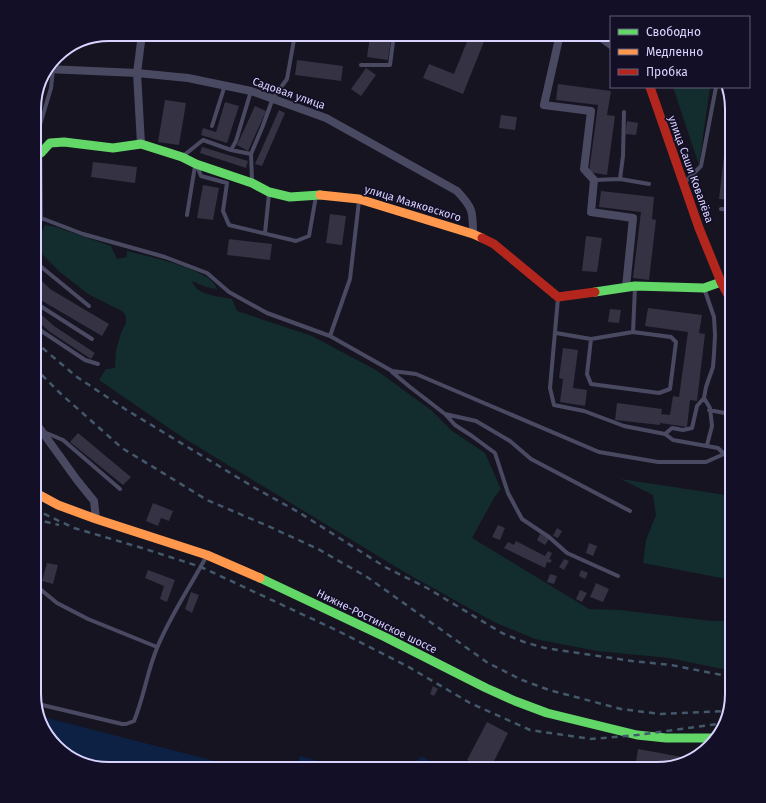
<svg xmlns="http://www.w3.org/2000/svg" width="766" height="803" font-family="'Fira Sans',sans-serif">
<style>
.green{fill:#132c2d}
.water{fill:#0d2144}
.building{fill:#343243}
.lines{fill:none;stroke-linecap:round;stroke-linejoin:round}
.lane{stroke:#4a4962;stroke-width:4}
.street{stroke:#4a4962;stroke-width:8}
.fast{stroke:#63d668;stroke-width:9}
.slow{stroke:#ff974d;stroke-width:9}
.jam{stroke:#b3261e;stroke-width:9}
.rail{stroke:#43596b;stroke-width:2.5;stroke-dasharray:6 5;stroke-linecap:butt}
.labels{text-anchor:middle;stroke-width:3.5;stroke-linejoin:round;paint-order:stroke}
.street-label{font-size:11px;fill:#d9d4ff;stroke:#130f26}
.rim{fill:none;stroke:#d9d4ff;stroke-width:2}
</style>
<rect width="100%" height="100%" fill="#161421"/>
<path class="green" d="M673 87H710L699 165Z
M45 225 56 227 111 246 117 259 127 257V251C146 256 212 269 217 289L206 287 192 281C197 296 218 296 232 299L237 311 312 336 376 370 431 410 451 430 485 453 501 489 494 498 472 538 589 609 620 610 712 621H732V671L669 658 597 651 535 639 494 622 406 573 182 437 99 380 106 369 115 368 116 350 121 333 126 323V316L122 311 88 294 60 272 43 255 36 244Z
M621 479 732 496V580L643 563 646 540 656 515 653 495Z"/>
<path class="water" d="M43 717 246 769H109L76 761 53 743Z
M300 756 347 769H296Z
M422 756 432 763 430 769H408Z"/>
<path class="building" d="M470 34H487L463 94 423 78 429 64 454 74Z
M370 36 391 39 388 60 367 57Z
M297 60 343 66 341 81 295 75Z
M366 68 376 75 361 96 351 89Z
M558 84 611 91 607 115 615 116 607 175 589 172 598 105 556 100Z
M165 100 186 103 179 145 158 142Z
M225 102 239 106 227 143 201 135 203 128 216 132Z
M255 106 266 111 248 151 237 145Z
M279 110 285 113 262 166 255 164Z
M501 115 517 117 515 130 499 128Z
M627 121 638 123 636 135 625 134Z
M728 121 732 122V200L719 199Z
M202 147 248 161 246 168 200 153Z
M93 162 137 167 135 183 91 177Z
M203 185 219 188 213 220 197 218Z
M601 191 654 197 652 219 656 220 649 280 633 278 641 212 599 207Z
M330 214 346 216 342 245 326 243Z
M586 236 602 238 597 272 582 271Z
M229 239 272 244 270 260 227 255Z
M34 273 50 289 109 324 102 336 39 299 34 294Z
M34 308 54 326 95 353 91 359 50 332 34 318Z
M648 308 702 315 699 333 705 334 697 401 690 400 687 427 660 423V425L615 420 617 403 662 409 661 414 670 415 673 396 679 397 688 332 645 326Z
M610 309 621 310 619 323 608 322Z
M563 348 578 350 573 388 587 390 585 406 560 402 563 379 559 378Z
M78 433 131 477 123 485 70 442Z
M153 503 173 511 169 521 161 518 158 526 146 521Z
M498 525 505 528 500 540 492 537Z
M557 528 562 531 558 538 553 536Z
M540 534 549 539 545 545 537 540Z
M516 541 545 556 548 551 552 553 549 559 552 560 550 563 547 562 545 568 504 548 508 542 514 545Z
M589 543 597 546 593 556 586 553Z
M564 559 569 561 564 570 559 567Z
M47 563 58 565 53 584 42 581Z
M148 570 175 580 167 602 160 599 164 586 145 578Z
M581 570 588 573 585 579 579 576Z
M550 574 557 576 554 584 547 582Z
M596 583 609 589 603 602 590 597Z
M580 590 587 593 582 602 576 599Z
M191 592 199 595 192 613 185 609Z
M433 686 438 689 434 696 430 694Z
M487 722 508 733 490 769H484L467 760Z
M638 749 687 758 657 769H635Z"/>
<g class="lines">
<path class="lane" d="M361 65H390L394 34
M212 126 225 85
M231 150 251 154 262 128 273 98 287 79 295 34
M251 154 252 181
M183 156 203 140 231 150 236 141 251 91
M198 168 201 176 227 183 223 211 229 225 296 241 309 236 316 196
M620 179 623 156 624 112
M594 180 620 179 649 184
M685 182 701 166 716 87
M721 209 732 210
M187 215 195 166
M41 218 83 234 165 257 207 273 229 292 267 313 330 336 392 371 416 374 599 452 658 462H706L724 454 718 448 673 440 665 434
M265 233 269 194
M34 236 41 218 40 125 51 88 53 70
M34 261 89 306
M723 281 732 277
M558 298 550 388 554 405 584 411 624 426 665 434 672 428 683 430 692 428 697 406 704 398 706 387 713 367 714 354 715 335 714 317 704 288
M34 302 92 339
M34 326 85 360 98 364
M633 332 635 287
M556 333 591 339 633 332 671 337 676 342 670 389 659 393 591 384 587 374 591 339
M330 336 350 279 359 201
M392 372 410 387 445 414 476 421 510 441 531 459 630 511
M704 398 710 408 712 426 707 445
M709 410 730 414 732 417
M446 415 455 425 472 436 495 453 508 493 522 519 549 537 567 553 618 576
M44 432 63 440 120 489
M724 454 732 447
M34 584 57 603 88 619 157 647
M38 704 122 724H126L134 721C144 697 147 672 157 648 170 616 190 587 206 557"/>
<path class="street" d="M560 34 544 105 591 111 584 169 594 180 591 212 633 218 626 287
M596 34 611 45
M47 69 137 73 188 78 251 91 326 118 457 191C473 208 473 211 473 234
M141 144 137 73 142 34
M34 423 38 426 77 480 94 501 96 519"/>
<path class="fast" d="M41 153 50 143 64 142 113 148 141 144 182 157 196 164 252 183 269 192 290 197 320 195
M595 292 635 286 704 288 721 282
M260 578 385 637 486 688 515 701 547 713 637 735 666 738H716"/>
<path class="slow" d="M320 195 359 199 473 234 482 238
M34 492 58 505 96 519 207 555 260 578"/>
<path class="jam" d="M650 87 699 228 721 282 732 302
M482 238 494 244 558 297 595 292"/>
<path class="rail" d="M34 341 77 377 125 409 255 488 300 513 385 567 427 588 502 633 524 642 545 648 632 661 671 665 732 677
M34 367 61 394 122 448 207 500 268 526 318 549 367 577 488 663 522 680 549 690 621 709 660 714 728 711
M34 509 74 528 142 548 201 567 336 630 407 666 470 703 530 730 591 739 637 735 725 723
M34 519 59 525"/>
</g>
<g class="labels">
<g class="street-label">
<text transform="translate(289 93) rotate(19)" y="4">Садовая улица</text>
<text transform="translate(691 169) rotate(70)" y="4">улица Саши Ковалёва</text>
<text transform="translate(413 203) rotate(17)" y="4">улица Маяковского</text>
<text transform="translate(377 621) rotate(26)" y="4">Нижне-Ростинское шоссе</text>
</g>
</g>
<path d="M0 0H766V803H0ZM109 41H657A68 68 0 0 1 725 109V694A68 68 0 0 1 657 762H109A68 68 0 0 1 41 694V109A68 68 0 0 1 109 41Z" fill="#130f26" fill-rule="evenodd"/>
<path class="rim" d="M109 41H657A68 68 0 0 1 725 109V694A68 68 0 0 1 657 762H109A68 68 0 0 1 41 694V109A68 68 0 0 1 109 41Z"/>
<rect x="610" y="16" width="140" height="72" fill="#130f26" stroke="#625e7d"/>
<rect x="618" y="29" width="20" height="6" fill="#63d668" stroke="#625e7d"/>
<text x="646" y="36" font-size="12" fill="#d9d4ff">Свободно</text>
<rect x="618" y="49" width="20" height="6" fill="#ff974d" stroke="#625e7d"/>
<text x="646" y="56" font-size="12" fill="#d9d4ff">Медленно</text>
<rect x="618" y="69" width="20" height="6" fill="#b3261e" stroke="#625e7d"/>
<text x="646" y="76" font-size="12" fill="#d9d4ff">Пробка</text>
</svg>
